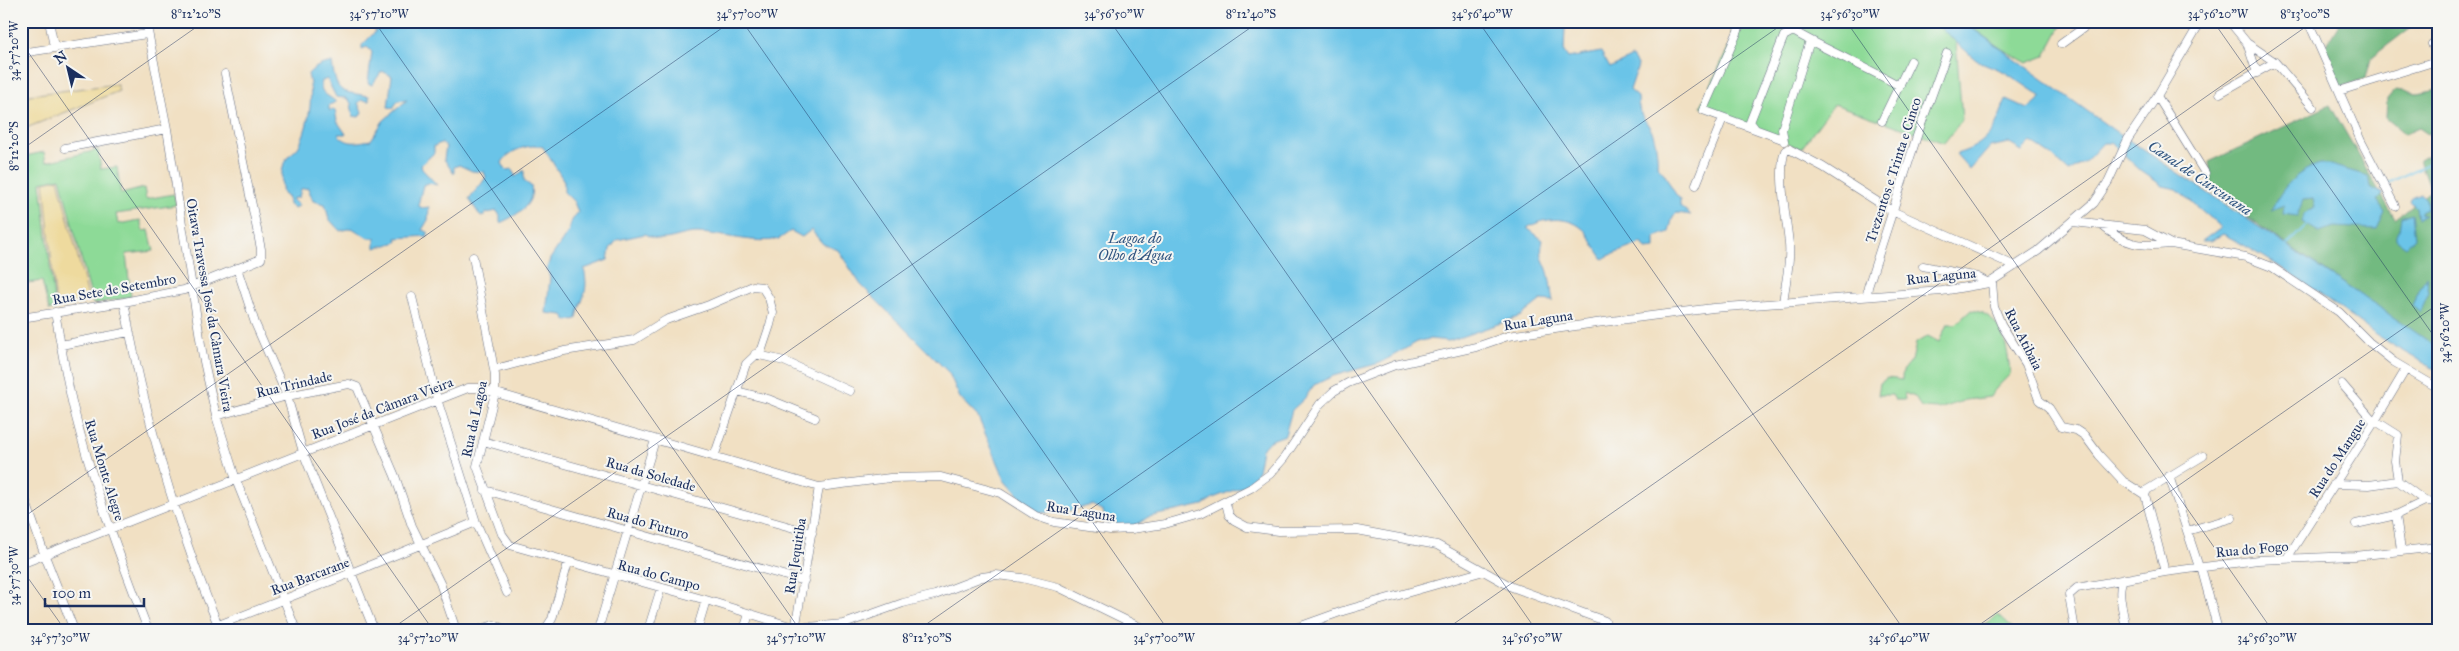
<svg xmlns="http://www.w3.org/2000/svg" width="2459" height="651" font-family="'IM FELL Great Primer',serif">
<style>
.green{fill:#8dda97;stroke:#54847a}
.forest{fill:#72ba80;stroke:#46746f}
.sand{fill:#eeda9e;stroke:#84847e}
.water{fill:#6bc4e8;stroke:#437aa3}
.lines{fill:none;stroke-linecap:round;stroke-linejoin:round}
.stream{stroke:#6bc4e8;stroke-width:2}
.street-casing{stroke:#666d81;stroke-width:9}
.street{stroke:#fff;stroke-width:8}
.ticks{fill:none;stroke:#1b2f5e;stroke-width:1;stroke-opacity:0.45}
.labels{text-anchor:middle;stroke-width:4;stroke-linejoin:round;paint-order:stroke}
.street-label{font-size:14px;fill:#1b2f5e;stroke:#f6f6f2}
.water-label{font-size:15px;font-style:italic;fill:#2f5480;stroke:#f6f6f2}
.neatline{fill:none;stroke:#1b2f5e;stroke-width:2}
.ticks-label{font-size:12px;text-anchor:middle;fill:#1b2f5e}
</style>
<rect width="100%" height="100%" fill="#f6f6f2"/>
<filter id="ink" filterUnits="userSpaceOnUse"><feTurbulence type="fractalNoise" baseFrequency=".02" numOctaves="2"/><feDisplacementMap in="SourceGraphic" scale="10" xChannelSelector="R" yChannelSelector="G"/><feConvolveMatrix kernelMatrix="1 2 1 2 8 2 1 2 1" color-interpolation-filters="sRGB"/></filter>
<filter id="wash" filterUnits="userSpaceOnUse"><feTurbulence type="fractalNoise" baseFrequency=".0096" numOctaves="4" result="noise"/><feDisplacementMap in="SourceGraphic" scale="20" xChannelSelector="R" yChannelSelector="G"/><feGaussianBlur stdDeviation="1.12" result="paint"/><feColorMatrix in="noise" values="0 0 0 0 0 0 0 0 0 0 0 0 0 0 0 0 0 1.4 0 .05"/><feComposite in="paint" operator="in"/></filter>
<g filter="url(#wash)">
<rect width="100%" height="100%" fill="#f1e0c3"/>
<path class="green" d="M1733 21H1933L1956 42 1962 120 1944 143 1834 104 1801 149 1701 106 1731 42Z
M1962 21H2077L2061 26 2045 56 2027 63 2002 49Z
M98 150 101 169 117 167 121 194 144 188 146 199 174 194 176 205 116 214 118 224 140 220 143 231 149 230 154 251 126 254 131 297 93 304 60 178 41 182 55 310H49L42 281 21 284V157L44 152 46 162Z
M1971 310C2003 314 2008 348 2010 374 2002 383 1996 387 1990 397L1966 400 1939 409 1921 408 1915 397 1904 393 1905 400H1895L1892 395H1878L1880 383 1887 378 1902 380C1902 372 1904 365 1912 361L1916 343 1928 336 1939 342 1947 324H1956Z
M1998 615 2014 630H1976Z"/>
<path class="forest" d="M2341 21H2419L2371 58 2366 78 2341 87 2324 49Z
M2438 89V141L2419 128 2405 134 2386 118 2387 99 2395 90 2418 93Z
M2330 105 2395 219 2430 191 2419 160 2438 151V348L2241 213 2212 189 2209 162Z"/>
<path class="sand" d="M117 84 119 91 21 130V96Z
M58 179 89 300 56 307 44 182Z"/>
<path class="water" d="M372 21H1561L1565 27 1564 52 1568 58 1601 52 1610 68 1632 57 1638 66 1630 90 1638 97C1638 117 1646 118 1653 134 1656 143 1658 157 1657 166 1669 176 1669 188 1680 199V206L1691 215 1677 213 1673 216 1669 232 1655 237V248L1646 249 1642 243 1608 256 1603 259C1597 251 1592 241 1586 232 1571 215 1544 217 1527 228L1543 240C1538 259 1546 261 1549 276 1551 285 1551 293 1553 301L1541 300 1521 316 1449 341 1430 339 1419 341 1380 363 1333 376 1314 385 1305 398 1292 410 1285 435 1269 441 1262 449 1258 471 1245 486 1213 498 1203 505 1148 517 1138 524 1126 527 1107 524 1103 511 1092 505 1068 511 1039 513 1031 510 1005 479 978 417 960 398 949 373 861 285 838 250 823 244 811 230 802 237 791 231C787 233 782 238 778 239 758 245 719 233 697 233 678 233 663 246 645 234L617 240 610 249 608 260 584 269C590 294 580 299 577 319L567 321 563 315 546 313 550 278 547 268 550 259 568 232 571 222 578 212 574 202 564 192V181L543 147C531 143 508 150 502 163L506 170 513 169 515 177 524 170V181L531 186C535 206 515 216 500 223V216L497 211 487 213 481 217 469 199C474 191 481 186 486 177L484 172 472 171 459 165 454 167V174L444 159 446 146 441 143 434 146V153L421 165 422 169 437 185 429 183 423 185 418 205 422 208 429 207 428 220 422 230 428 232V236L396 238 397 242 375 248V238H368L352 228 340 231 329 219 325 204 313 201 308 188 301 189 299 197 292 199 299 206 294 208 289 205 288 198 283 194C281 183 280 166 288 157 291 153 297 150 299 146 309 124 314 98 308 74 313 68 324 62 332 63 337 95 340 91 369 96V101L362 100 358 103 362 112 359 117 353 116 351 103 346 98 336 97 327 79 322 81C318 94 329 95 336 102L329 105V110H335L337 121 346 134H338C348 146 357 142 371 140L383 121 407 100 398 101 393 108 388 107 392 76 382 71 372 85 368 83 372 52 367 47 362 49V45L375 32V25Z
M1933 21H1962L2115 131 2394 317 2438 348V371C2416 358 2393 347 2372 332 2321 295 2280 263 2223 234L2211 241H2202L2221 227 2177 189 2163 186 2141 171 2112 143H2103L2086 161 2069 172 2051 155 2031 142 2022 151 2008 143 1990 147 1970 170 1956 154C1988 145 1996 128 2006 99L2028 109 2042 97 2005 72 1976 60Z
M2320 164H2327L2368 176 2370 187 2384 194 2377 200 2385 212 2377 229 2334 227 2319 232 2302 222 2304 214 2315 208 2313 199 2303 200 2297 216 2283 214 2284 205 2271 210C2283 187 2295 172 2320 164Z
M2421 194 2426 199 2427 208 2421 211V215H2425L2418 219 2416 207 2410 201 2412 198Z
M2412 213 2415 238 2406 246 2396 239V235L2400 230 2402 217Z
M2426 276 2429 292 2420 312 2412 305Z"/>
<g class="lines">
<path class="stream" d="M2386 184 2438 159
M2287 245 2308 223"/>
</g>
</g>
<g filter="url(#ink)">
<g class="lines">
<defs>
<path id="street" d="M49 21 54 47
M146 21 167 129 203 357 216 416 236 480 296 630
M1740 21 1738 31 1703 110 1782 139
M2229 21 2247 43 2275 62 2313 107
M2308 21 2361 141 2395 206
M2247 43 2257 73
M2061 44 2093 21
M21 53 147 34
M2339 91 2433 62 2436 54 2432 44 2438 39
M2220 93 2275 62
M2157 96 2205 173
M1882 121 1911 61
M1754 127 1750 122 1784 36 1793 31C1828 51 1864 66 1900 86
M1784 141 1782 129 1810 41
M65 148 167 129
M1789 149 1823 167 1892 211 2015 266
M1696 185 1723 118
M2073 222 2145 230 2171 244 2246 257 2272 267 2339 312 2369 342 2394 362 2438 388
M2100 224C2125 245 2139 247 2171 244
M473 257 495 375V393L477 466 502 534 510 545 706 600 796 628 844 624 903 603 935 595 982 577 996 575 1022 578 1058 587 1146 630
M1923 266 1977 277 1989 283
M237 268 255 323 287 396 303 452 374 630
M1992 281 1994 307 2001 324 2026 364 2039 400 2049 408 2061 427 2076 430 2085 436 2099 455 2123 481 2145 495
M1867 296 1868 287 1918 133 1947 53
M412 297 437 399 476 522 507 593
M124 302C144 414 176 524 220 630
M1783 303C1785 284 1791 263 1789 244 1787 222 1777 171 1785 151L1789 149
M55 312C61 345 66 378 74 410 93 485 120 557 148 630
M21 318 124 302 184 290 261 259V249L225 74
M61 345 129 332
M755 354 784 361 850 391
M495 369 564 351 634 340 666 320 709 305 753 286 762 287 769 298 773 313 770 325 762 349 746 364 714 457
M2342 384 2371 418 2398 435 2395 461 2398 481
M737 391 768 399 815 418
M216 416 287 396 349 384 357 387 395 476 412 526 440 583 456 630
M483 441 812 533
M2169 476 2199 567
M2334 484 2369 485 2398 481 2425 501 2438 502
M819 487 890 478 941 477 1000 493 1036 516 1054 522 1110 530 1132 529 1165 524 1200 514 1251 488 1270 474 1284 458 1320 404 1334 391 1348 383 1395 365 1476 347 1508 336 1596 323 1713 308 1942 291 1989 283 2038 251 2094 203 2108 182 2128 139 2157 96 2201 21
M21 488 45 556 74 630
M485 490 804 581
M2145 495 2165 572
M2145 495 2147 490 2203 456
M1226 503 1229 515 1234 520 1247 527 1278 531 1357 530 1437 545 1512 587 1605 621
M2356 524 2396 515
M2187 531 2232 518
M2401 550 2396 515 2425 501
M2287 558 2375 421 2406 369
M21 564 468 388H479L819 487
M2201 567 2218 630
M2124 579C2115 589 2125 617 2126 630
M206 630 351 573 476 522
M478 630 494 625 506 630
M545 630 552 619 568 563
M598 630 655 440
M648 630 661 588
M697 630 706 600
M744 630 749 614
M795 630 819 487
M1290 630 1343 611 1484 571
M2075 630 2069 595 2077 588 2165 572 2258 560 2355 556 2438 547"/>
</defs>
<use href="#street" class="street-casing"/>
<use href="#street" class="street"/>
</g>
</g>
<path class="ticks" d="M374 21 800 630M742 21 1168 630M1110 21 1536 630M1478 21 1904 630M1846 21 2272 630M2213 21 2438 342M21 42 433 630M21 150 205 21M21 519 732 21M21 568 65 630M390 630 1260 21M918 630 1787 21M1445 630 2314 21M1972 630 2438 304"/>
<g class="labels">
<g class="street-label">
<text transform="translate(1893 170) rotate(-72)" y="5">Trezentos e Trinta e Cinco</text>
<text transform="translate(1941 276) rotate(-6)" y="5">Rua Laguna</text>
<text transform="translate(114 289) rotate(-10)" y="5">Rua Sete de Setembro</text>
<text transform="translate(210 305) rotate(80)" y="5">Oitava Travessa José da Câmara Vieira</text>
<text transform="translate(1538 320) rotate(-9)" y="5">Rua Laguna</text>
<text transform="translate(2024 339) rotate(63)" y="5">Rua Atibaia</text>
<text transform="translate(294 384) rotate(-13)" y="5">Rua Trindade</text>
<text transform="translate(382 408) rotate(-21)" y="5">Rua José da Câmara Vieira</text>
<text transform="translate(474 419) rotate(-78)" y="5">Rua da Lagoa</text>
<text transform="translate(2337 458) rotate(-57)" y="5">Rua do Mangue</text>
<text transform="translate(105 470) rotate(73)" y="5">Rua Monte Alegre</text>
<text transform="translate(651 474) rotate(16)" y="5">Rua da Soledade</text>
<text transform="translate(1081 511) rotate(9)" y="5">Rua Laguna</text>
<text transform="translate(648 523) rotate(16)" y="5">Rua do Futuro</text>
<text transform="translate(2252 549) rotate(-5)" y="5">Rua do Fogo</text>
<text transform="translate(795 556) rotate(-81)" y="5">Rua Jequitiba</text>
<text transform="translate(659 575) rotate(15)" y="5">Rua do Campo</text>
<text transform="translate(310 576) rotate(-21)" y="5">Rua Barcarane</text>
</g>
<g class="water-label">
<text transform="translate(2200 178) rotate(34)" y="5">Canal de Curcurana</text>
<text x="1135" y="243">Lagoa do<tspan x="1135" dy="17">Olho d'Água</tspan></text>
</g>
</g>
<rect width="2459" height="651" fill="none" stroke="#f6f6f2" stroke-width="55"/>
<g transform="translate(68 68) rotate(325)" stroke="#f6f6f2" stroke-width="4" paint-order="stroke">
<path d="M0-4L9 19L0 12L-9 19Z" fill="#1b2f5e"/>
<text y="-8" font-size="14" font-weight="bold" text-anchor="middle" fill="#1b2f5e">N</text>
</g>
<path d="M45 598v8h99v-8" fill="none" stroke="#1b2f5e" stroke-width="2.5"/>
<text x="52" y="598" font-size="15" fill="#1b2f5e" stroke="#f6f6f2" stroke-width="4" paint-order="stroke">100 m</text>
<rect x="28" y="28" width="2404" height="596" class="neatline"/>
<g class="ticks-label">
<text x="196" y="18">8°12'20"S</text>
<text x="379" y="18">34°57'10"W</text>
<text x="747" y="18">34°57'00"W</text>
<text x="1114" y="18">34°56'50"W</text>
<text x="1251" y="18">8°12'40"S</text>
<text x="1482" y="18">34°56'40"W</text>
<text x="1850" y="18">34°56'30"W</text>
<text x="2218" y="18">34°56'20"W</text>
<text x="2305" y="18">8°13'00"S</text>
<text transform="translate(14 51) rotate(-90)" y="4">34°57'20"W</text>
<text transform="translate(14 146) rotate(-90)" y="4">8°12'20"S</text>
<text transform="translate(2445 333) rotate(-90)" y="4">34°56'20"W</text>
<text transform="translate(14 576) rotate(-90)" y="4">34°57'30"W</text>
<text x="60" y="642">34°57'30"W</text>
<text x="428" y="642">34°57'20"W</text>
<text x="796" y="642">34°57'10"W</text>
<text x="927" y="642">8°12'50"S</text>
<text x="1164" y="642">34°57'00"W</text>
<text x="1532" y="642">34°56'50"W</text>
<text x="1899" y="642">34°56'40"W</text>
<text x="2267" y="642">34°56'30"W</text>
</g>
</svg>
